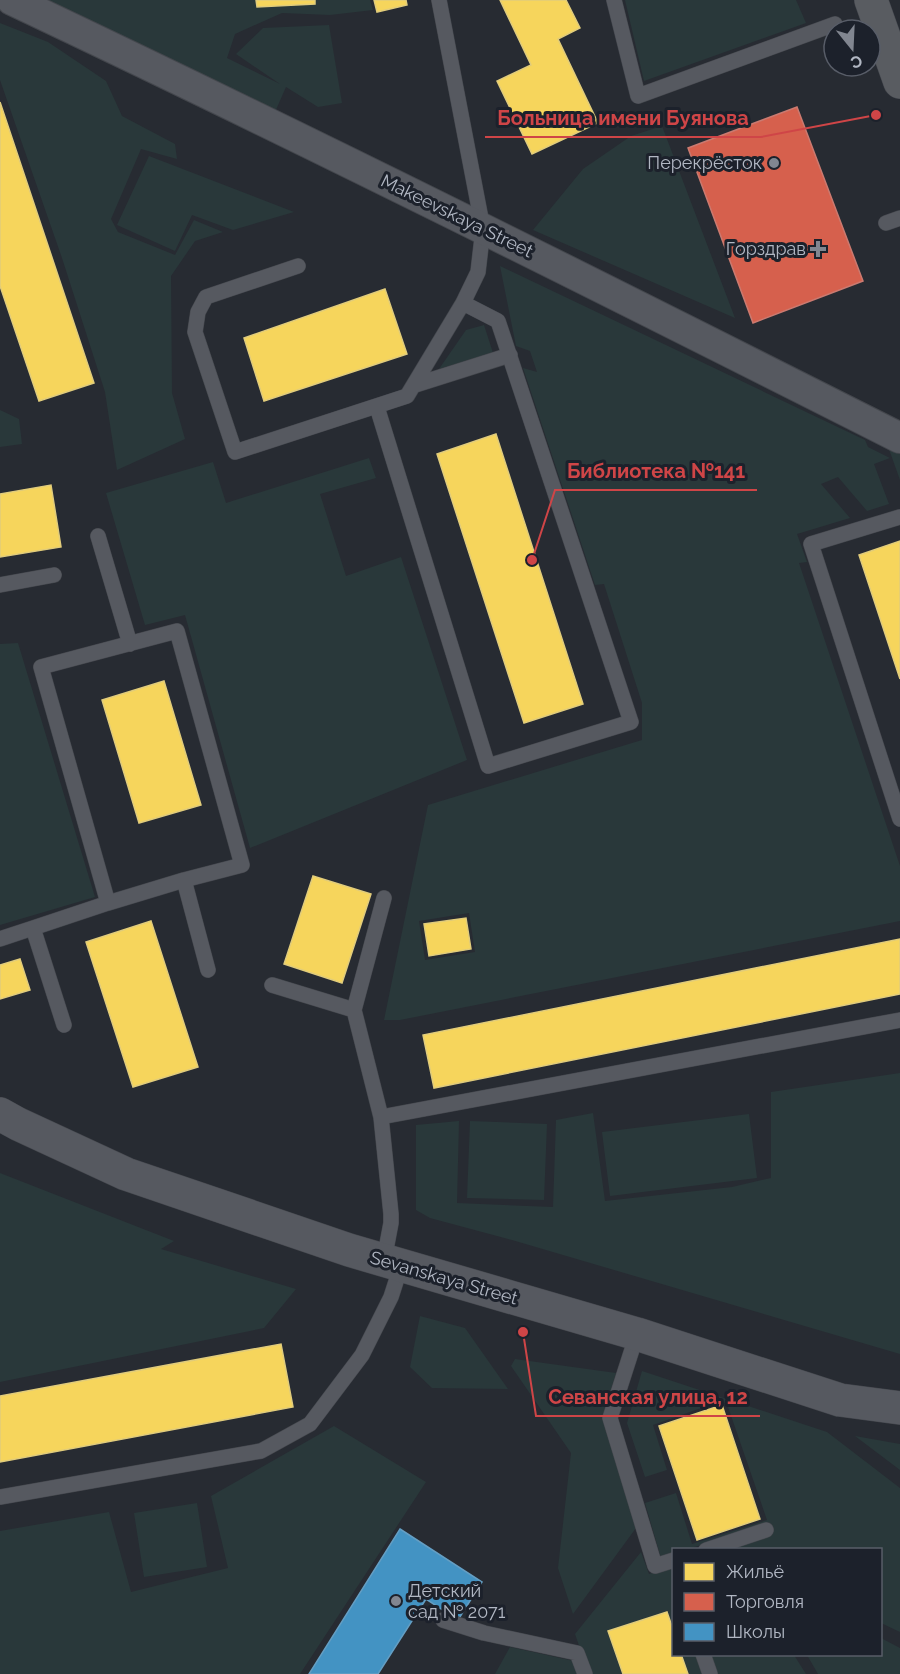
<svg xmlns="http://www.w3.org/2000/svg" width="900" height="1674" font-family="Raleway,sans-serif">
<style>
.green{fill:#29383a;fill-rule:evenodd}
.homes{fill:#f6d55c;stroke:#e1cc7b;stroke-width:1.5}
.shops{fill:#d6604d;stroke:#cb7a70;stroke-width:1.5}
.schools{fill:#4393c3;stroke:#649ec3;stroke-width:1.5}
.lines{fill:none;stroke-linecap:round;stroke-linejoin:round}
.service-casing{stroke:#44474d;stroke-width:16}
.minor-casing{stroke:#44474d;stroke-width:32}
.tertiary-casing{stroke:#44474d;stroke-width:34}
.primary-casing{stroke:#45484f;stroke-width:34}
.service{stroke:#565960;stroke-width:15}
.minor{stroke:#565960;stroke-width:30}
.tertiary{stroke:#565960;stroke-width:33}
.primary{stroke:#595c61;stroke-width:33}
.poi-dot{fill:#818690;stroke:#1c212b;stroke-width:2}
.labels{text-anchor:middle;stroke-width:6;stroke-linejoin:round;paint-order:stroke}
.poi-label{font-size:18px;fill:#b1b7c3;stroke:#1c212b;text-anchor:end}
.street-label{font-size:18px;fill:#b1b7c3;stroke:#1c212b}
.leader{fill:none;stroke:#cf4547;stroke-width:2}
.callout-dot{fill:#cf4547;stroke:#1c212b;stroke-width:2}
.callout-label{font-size:20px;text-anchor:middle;font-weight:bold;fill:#cf4547;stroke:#1c212b;stroke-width:6;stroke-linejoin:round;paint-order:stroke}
</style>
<rect width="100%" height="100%" fill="#272b32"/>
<path class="green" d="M45 0H256L257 7 315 4V0H370L373 10 330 15 282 13 235 34 227 58 280 84 236 54 263 28 329 25 342 103 318 107 286 87 275 112Z
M625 0H796L806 23 644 81Z
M0 23 48 42 106 81 122 116 175 144 177 159 141 149 111 219 118 232 175 255 194 220 223 232 195 241 171 276 172 393 185 439 117 470 105 392 62 258 0 80Z
M662 126 735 318 533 230 583 169 631 136Z
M149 156 294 212 233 230 192 215 175 251 117 225Z
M500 266 865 440 868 447 890 458 874 464 889 504 867 511 838 477 821 484 850 518 797 534 807 562 799 563 900 866V921L400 1020H384L428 805 642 740V703L604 584 595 585 523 368 537 372 530 351 516 346ZM469 913 475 952 425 960 419 921Z
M484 325 493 353 439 369 466 330Z
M0 410 19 419 22 444 0 447Z
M885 438 900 446V480Z
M369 458 376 478 320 494 346 576 401 557 467 760 250 848 185 615 145 625 106 493 213 462 226 503Z
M18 643 95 897 0 925V644Z
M900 1073V1354L512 1240 430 1218 416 1210V1125L459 1121 457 1203 553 1207 556 1120 593 1113 605 1201 732 1187 771 1178V1092Z
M749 1114 757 1178 610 1196 602 1132Z
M470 1121 547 1124 544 1200 467 1198Z
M0 1173 174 1241 161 1249 296 1289 264 1328 0 1382Z
M420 1316 465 1328 508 1389 432 1388 410 1367Z
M515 1359 616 1373 602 1418 636 1528 573 1614 558 1568 571 1453 511 1366Z
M642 1371 827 1432 900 1488V1632L881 1623 880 1550H735L732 1547 772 1535 769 1525 688 1549 674 1550 673 1554 661 1558 645 1503 676 1493 692 1544 767 1520 727 1404 721 1401 653 1425 667 1470 645 1477 627 1423Z
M334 1426 426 1482 300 1674H0V1531L109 1512 131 1592 228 1568 211 1496Z
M855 1436 900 1444V1470Z
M197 1503 207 1567 144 1577 134 1513Z
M641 1552 649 1574 673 1566 674 1654 794 1655 806 1674H495L510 1647 574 1661 583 1657 575 1634Z
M881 1638 900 1648V1674H818L807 1655 880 1654Z"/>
<path class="homes" d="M256 0H315V4L257 7Z
M374 0H406L407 5 377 12Z
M500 0H566L580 28 558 39 598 123 532 154 497 81 531 65Z
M0 102 94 383 39 401 0 286Z
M385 289 407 354 264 401 244 338Z
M496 434 583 704 524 723 437 454Z
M51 485 61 547 0 557V494Z
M900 541V679L859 555Z
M164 681 201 805 139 823 102 700Z
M313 876 371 894 342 983 284 964Z
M466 918 471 949 429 956 424 924Z
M151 921 198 1067 133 1087 86 942Z
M900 939V994L434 1088 423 1035Z
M20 959 30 990 0 999V965Z
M281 1344 293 1407 0 1462V1396Z
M722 1405 760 1519 697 1540 659 1426Z
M667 1612 674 1632V1654H681L688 1674H623L608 1631Z"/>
<path class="shops" d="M797 107 863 281 753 323 688 148Z"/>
<path class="schools" d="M400 1529 482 1582 458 1620 426 1599 378 1674H309Z"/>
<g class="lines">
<defs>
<path id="service" d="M614 0 638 96 835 24
M886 223 900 218
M298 266 206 297 198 312 195 332 235 452 407 396 463 303 478 272 483 229 439 0
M415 385 510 355
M377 407 488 766 631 722 498 321 463 303
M900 517 811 544 900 819
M98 536 130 644
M0 585 54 575
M108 903 41 667 177 631 242 865 184 880
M33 928 108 903 184 880 208 970
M0 939 33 928 64 1025
M272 985 354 1010 381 1117 391 1214V1223L384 1260
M354 1010 384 898
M381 1117 900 1020
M637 1334 610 1418 655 1566 674 1560
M0 1497 261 1451 310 1424 362 1355 391 1297 401 1266
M706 1550 766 1530
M443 1620 484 1633 577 1653 585 1674
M703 1654 710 1674"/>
<path id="minor" d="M12 0C310 141 605 289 900 438"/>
<path id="tertiary" d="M0 1114 18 1124 126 1174 349 1250 637 1334 840 1400 900 1408"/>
<path id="primary" d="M871 0 900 82"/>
</defs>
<use href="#service" class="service-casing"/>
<use href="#minor" class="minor-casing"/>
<use href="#tertiary" class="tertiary-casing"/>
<use href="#primary" class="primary-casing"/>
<use href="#service" class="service"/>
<use href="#minor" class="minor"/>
<use href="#tertiary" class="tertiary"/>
<use href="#primary" class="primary"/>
</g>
<g class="poi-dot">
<circle cx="774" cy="163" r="6"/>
<path d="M815 240h6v6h6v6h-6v6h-6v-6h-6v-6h6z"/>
<circle cx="396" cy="1601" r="6"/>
</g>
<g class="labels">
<g class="poi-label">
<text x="762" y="169">Перекрёсток</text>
<text x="806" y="255">Горздрав</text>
<text x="408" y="1597" text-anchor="start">Детский<tspan x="408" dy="21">сад № 2071</tspan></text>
</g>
<g class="street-label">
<text transform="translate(457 216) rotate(26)" y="6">Makeevskaya Street</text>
<text transform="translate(444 1278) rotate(16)" y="6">Sevanskaya Street</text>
</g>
</g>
<path class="leader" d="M876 115L761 137H485M532 560L555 490H757M523 1332L536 1416H760"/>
<g class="callout-dot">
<circle cx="876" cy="115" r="6"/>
<circle cx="532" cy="560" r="6"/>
<circle cx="523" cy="1332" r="6"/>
</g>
<g class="callout-label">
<text x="623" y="125">Больница имени Буянова</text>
<text x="656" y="478">Библиотека №141</text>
<text x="648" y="1404">Севанская улица, 12</text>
</g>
<rect x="672" y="1548" width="210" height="108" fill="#1c212b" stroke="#585d68" stroke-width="1.5"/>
<rect x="684" y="1563" width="30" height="18" fill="#f6d55c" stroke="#585d68" stroke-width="1.5"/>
<text x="726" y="1578" font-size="18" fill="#b1b7c3">Жильё</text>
<rect x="684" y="1593" width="30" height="18" fill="#d6604d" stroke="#585d68" stroke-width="1.5"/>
<text x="726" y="1608" font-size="18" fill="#b1b7c3">Торговля</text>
<rect x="684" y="1623" width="30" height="18" fill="#4393c3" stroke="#585d68" stroke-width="1.5"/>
<text x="726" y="1638" font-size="18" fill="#b1b7c3">Школы</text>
<g transform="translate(852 48) rotate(162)"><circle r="28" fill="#1c212b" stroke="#585d68" stroke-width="1.5"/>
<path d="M0-4.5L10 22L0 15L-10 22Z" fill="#818690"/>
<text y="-9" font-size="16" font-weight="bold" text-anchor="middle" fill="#b1b7c3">С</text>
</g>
</svg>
